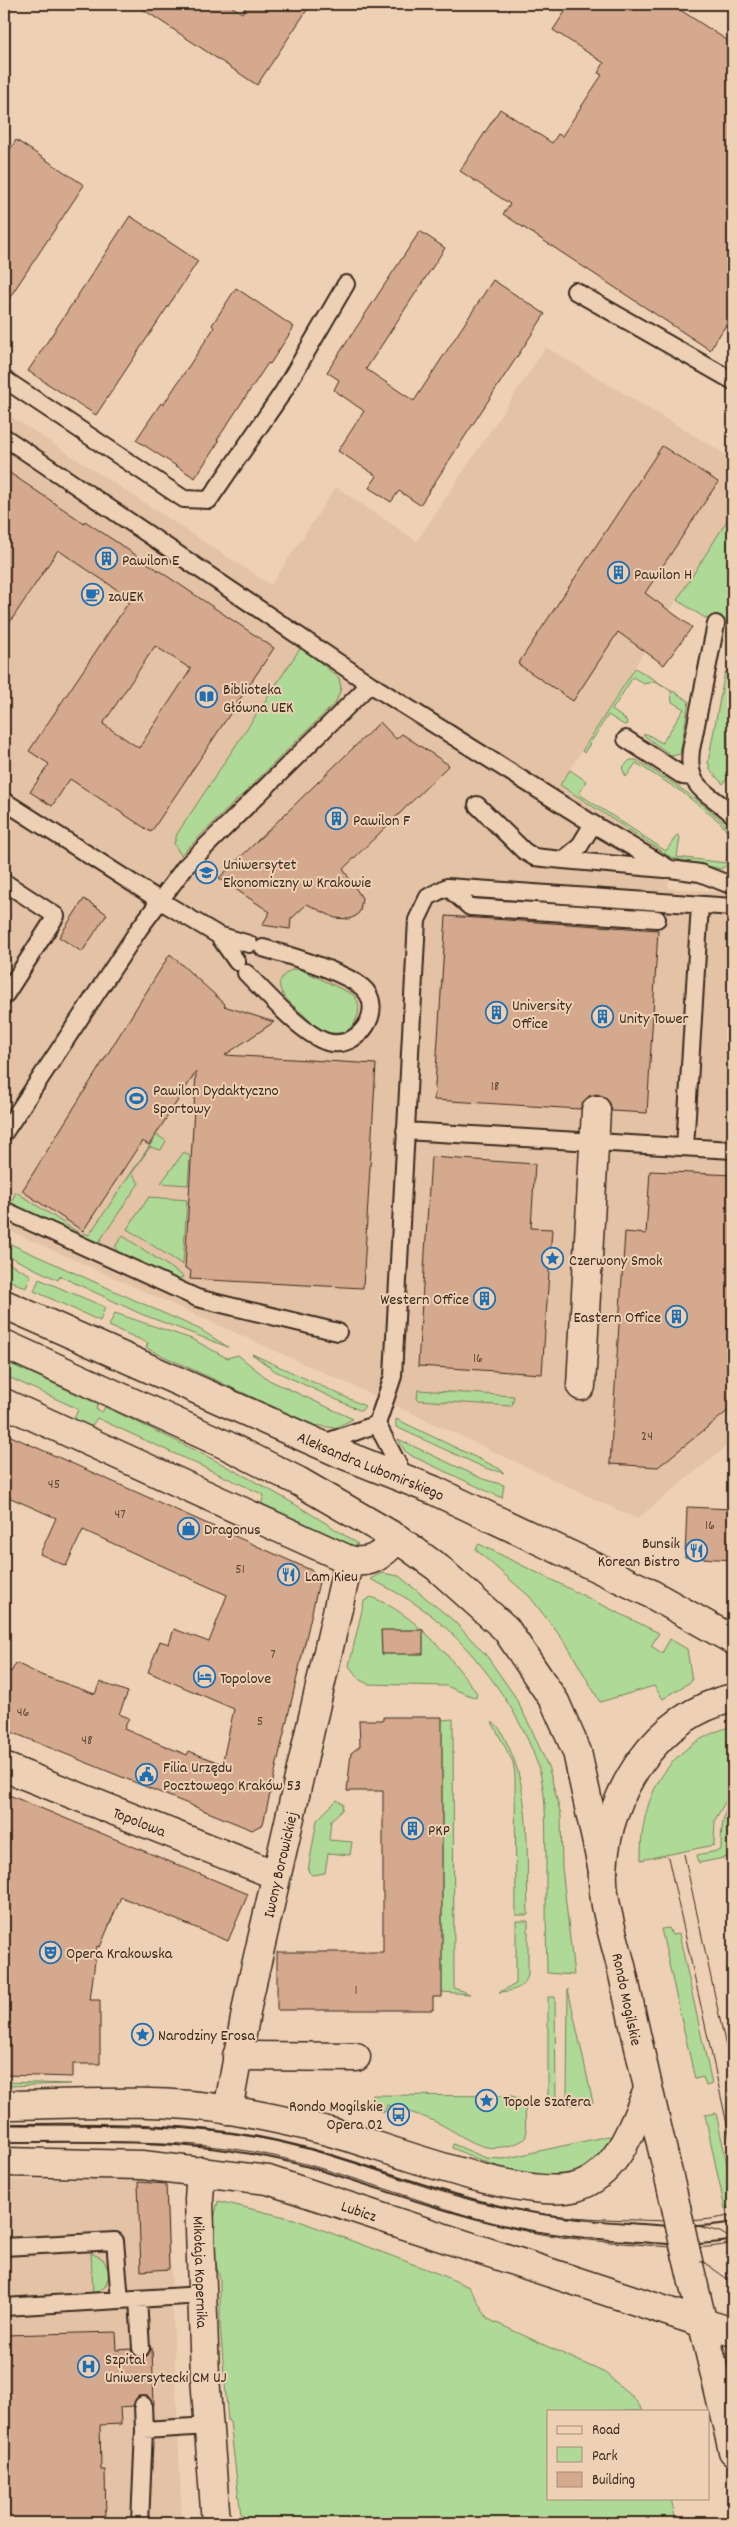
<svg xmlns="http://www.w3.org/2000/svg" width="737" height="2527" font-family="Dekko,sans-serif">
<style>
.built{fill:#e3c2a6}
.green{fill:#afd996;stroke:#75825a}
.building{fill:#d5a98d;stroke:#3b2a1e;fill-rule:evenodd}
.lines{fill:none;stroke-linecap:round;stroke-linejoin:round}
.lane-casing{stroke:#3b2a1e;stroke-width:20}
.street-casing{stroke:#3b2a1e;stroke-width:31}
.secondary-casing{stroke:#3b2a1e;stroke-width:31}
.primary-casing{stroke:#3b2a1e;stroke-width:31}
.lane{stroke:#eed1b5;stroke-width:16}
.street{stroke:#eed1b5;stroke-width:28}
.secondary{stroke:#eed1b5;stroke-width:28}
.primary{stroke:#eed1b5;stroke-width:28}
.tram{stroke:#3b2a1e;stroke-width:1}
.primary-bridge-casing{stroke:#3b2a1e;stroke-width:31;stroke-linecap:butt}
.primary-bridge{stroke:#eed1b5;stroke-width:28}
.labels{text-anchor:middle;stroke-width:4;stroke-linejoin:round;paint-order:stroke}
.number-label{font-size:14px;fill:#624a3a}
.poi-label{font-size:16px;fill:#3b2a1e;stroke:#eed1b5;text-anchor:start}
.street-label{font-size:16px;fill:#3b2a1e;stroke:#eed1b5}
</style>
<rect width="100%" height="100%" fill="#eed1b5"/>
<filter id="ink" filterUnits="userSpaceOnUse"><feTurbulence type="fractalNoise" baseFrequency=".02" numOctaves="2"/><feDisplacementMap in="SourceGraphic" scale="10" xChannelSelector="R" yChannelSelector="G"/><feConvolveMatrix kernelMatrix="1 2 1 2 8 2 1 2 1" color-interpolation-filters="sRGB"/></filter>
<g filter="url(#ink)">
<path class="built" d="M546 347 733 459V511L560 785 672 858 668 888 722 892 733 898V1441L637 1519 373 1395 4 1228V412L271 585 336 487 417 541Z
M4 2180H167L182 2523H4Z"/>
<path class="green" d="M733 511V622L705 618 677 600Z
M301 647 339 678 341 688 336 702 181 855 174 844 177 834Z
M635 668 689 701 680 754 672 756 643 735 647 734 662 743 684 709 672 702 671 691 655 681 644 684 633 677 612 710 626 720 627 724 624 725 608 715 584 753 582 751Z
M725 672H733L729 746 733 747V771L723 784 711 771 708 762Z
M630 760H636C657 772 725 815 733 835 735 842 734 855 732 862L721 869 672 858 560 785 570 770 586 781 579 794 666 851 677 835 680 837 677 857 726 863 730 836 721 823 682 792 636 763 626 777 622 768Z
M293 969 302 970 354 995C363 1007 358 1020 348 1031 341 1033 334 1034 326 1032 317 1029 311 1021 304 1015 289 1002 264 984 293 969Z
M157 1135 166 1141 161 1150 150 1147 132 1173 139 1183 99 1242 94 1243 10 1205 16 1192 82 1235 84 1233 89 1235Z
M184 1152 190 1156 188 1185 161 1183Z
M149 1197 187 1200 183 1265 127 1229Z
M123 1236 183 1276 181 1279H172L116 1254V1245Z
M4 1241 201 1330 228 1347 141 1314 60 1276 58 1280 4 1254Z
M4 1261 31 1275 26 1288 4 1278Z
M39 1279 105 1307 100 1321 34 1291Z
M115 1313 192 1339 227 1358 238 1355 269 1380 353 1419 335 1428 313 1425 146 1348 148 1343 109 1326Z
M252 1354 365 1406 361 1411 275 1371Z
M4 1361 98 1404 96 1409 102 1412 105 1407C195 1449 276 1489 358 1544L351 1547 260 1508 264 1495 97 1418 90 1429 73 1422 78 1409 4 1375Z
M418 1390 514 1396 512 1406 417 1400Z
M396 1419 500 1469 504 1473 485 1468 396 1427Z
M398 1439 483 1479 504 1485 502 1498 412 1456 405 1451Z
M479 1544 659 1633 651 1646 662 1653 670 1639 687 1649 692 1681 663 1699 654 1686 600 1702 567 1645 530 1597 475 1549Z
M382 1573 399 1576 454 1621 486 1655 514 1695 532 1730 549 1769 561 1815 562 1867 574 1975 547 1973C546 1934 546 1895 546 1856 545 1829 547 1799 540 1773 525 1717 477 1652 432 1616 413 1601 391 1589 370 1579Z
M371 1597C414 1613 451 1657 477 1693L476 1698 446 1686 368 1684 360 1680 349 1666 364 1601Z
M453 1719 454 1988 470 1994 441 1992V1720Z
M492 1722C499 1725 502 1733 505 1739 533 1792 526 1857 528 1915H516L515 1775 513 1762Z
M733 1726V1788L715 1820 714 1845 641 1860C640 1795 668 1744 733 1726Z
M733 1796V1856L699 1863 697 1855 721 1850C721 1831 722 1812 733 1796Z
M337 1800 343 1804 342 1810 331 1820 329 1840 352 1842 350 1855 328 1853 325 1873 312 1875 308 1871 317 1820Z
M516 1921H528V1975C524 1989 512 1991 499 1992L516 1984Z
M669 1928 672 1935 679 1934 712 2084 706 2086 703 2077 695 2079 661 1929Z
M568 1989 593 2103 567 2105Z
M548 1997H555L556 2103 551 2102 548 2096Z
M4 2082 71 2084 4 2086Z
M373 2095 512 2096 518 2098 525 2105 526 2137C519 2146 496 2149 486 2147 469 2143 453 2130 438 2123 422 2115 404 2111 387 2105L385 2112 374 2108 369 2100Z
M716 2113 733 2192V2207L725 2209 705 2115Z
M608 2136 612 2137C609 2146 603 2152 596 2159 558 2196 494 2166 452 2148L453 2144 486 2158 503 2159Z
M218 2201 294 2219 442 2275 469 2287 488 2319 605 2373 634 2398 643 2411H548V2498H671L676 2523H238L237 2516H241L230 2422 228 2421 220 2324V2279L214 2256V2220Z
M91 2253 103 2259 110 2273 105 2287 93 2294Z"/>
<path class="building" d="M135 4H228L242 13 248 4H311L257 85Z
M570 4H671L733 44V314L710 350 503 214 510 204 460 171 500 109 552 143 558 134 562 136 602 75 598 73 604 63 553 30Z
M16 140 84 185 4 306V159Z
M130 216 198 261 96 415 28 371Z
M420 231 445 248 366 369 414 401 493 280 545 314 420 505 399 491 391 502 369 488 377 476 338 451 364 411 334 390 339 380 327 372Z
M236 288 294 327 270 364 268 363 217 440 219 441 195 478 136 440 161 403 163 405 214 328 212 325Z
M662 446 718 482 645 593 692 627 664 665 618 632 573 701 518 664Z
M4 469 84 523 85 521 274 648 151 832 70 779 52 806 30 792 49 764 29 751 131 599 58 550 4 631ZM155 646 191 669 139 748 103 724Z
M380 722 396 739 402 734 449 765 343 869 362 898 360 911 356 916 349 919 335 918 307 904 291 919 290 929 262 925 270 912 219 878Z
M84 899 107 914 82 952 59 937Z
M446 916 658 930 647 1113 612 1111 610 1103 605 1097 597 1094 589 1096 583 1102 580 1109 434 1100Z
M170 954 225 1004 224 1006 274 1022 225 1055 376 1064 363 1288 190 1279 191 1271 185 1268 196 1072 149 1145 142 1141 83 1231 22 1191Z
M431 1157 535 1164 531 1228 552 1229 542 1374 418 1366Z
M650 1171 733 1175V1342L729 1410 658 1467 610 1464 625 1232 646 1234Z
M4 1433 313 1571 319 1582 263 1824 252 1830 4 1729V1669L11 1672 16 1663 41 1675 95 1694 100 1682 128 1692 119 1714 129 1718 124 1729 187 1755 189 1751 222 1764 234 1709 148 1672 160 1641 169 1644 174 1629 209 1642 227 1595 83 1530 66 1566 40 1554 56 1518 4 1495Z
M687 1507 733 1509V1560L685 1557Z
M381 1630H423V1654H382Z
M383 1717H442V1997H433V2010H277V1952H383V1791H347L351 1753 360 1746 359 1720H383Z
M4 1793 248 1894 228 1941 121 1897 100 1947 97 1946 90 2000H100V2064H73V2077L4 2075Z
M138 2182 166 2184 169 2269 141 2271Z
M116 2332 117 2350 131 2349 133 2354 141 2358 147 2356 152 2348 154 2405 148 2396H138L133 2406 120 2407 121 2424 100 2425 101 2470H105L106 2523H4V2335Z"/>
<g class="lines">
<defs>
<path id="lane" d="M575 291 733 381
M4 379 184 499 209 500 283 392 346 284
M4 437 370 684 593 824 670 869 700 873 733 886
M716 624 691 750C686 791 709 791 733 815
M626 739 683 776 692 777
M4 801 159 900 218 935 249 944
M477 805 524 851 534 857 563 860 579 847 593 824
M563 860 665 869
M4 882 56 916 4 997
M447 887 470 907 657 919
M218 935 237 962
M246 973C265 992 302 1034 327 1042 359 1051 387 1008 362 987 342 971 288 955 263 948
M405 1131 733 1150
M4 1133 139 929 185 867 370 684
M685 1147 700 905
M4 1210 197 1298 338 1332
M321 1444 377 1424
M405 1478 377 1424 393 1376 417 920 428 897 447 887 733 907
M4 2133C92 2133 181 2130 268 2148 338 2162 405 2191 475 2209 525 2223 575 2229 628 2232 663 2235 698 2238 733 2231
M4 2247 115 2241 120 2300
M138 2299 141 2348
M4 2307 202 2295
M143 2405 144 2430 209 2426
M140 2523 144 2430"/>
<g id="street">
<path d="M581 1386 596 1110"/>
<path d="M4 1403 349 1560C374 1565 381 1554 398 1539"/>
<path id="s1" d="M4 1767 276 1875"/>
<path d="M237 2056 356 2057"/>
<path id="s2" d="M228 2110 249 1996 349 1560"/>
<path id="s3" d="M201 2171 199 2199 205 2377 216 2523"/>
</g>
<g id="secondary">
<path d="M4 2105C79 2104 156 2098 230 2110 269 2117 307 2125 345 2136 398 2152 526 2201 576 2187 617 2175 633 2126 648 2090"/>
<path id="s4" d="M4 2162 142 2165 268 2180 703 2323"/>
</g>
<g id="primary">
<path id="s5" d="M4 1304 342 1454 433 1490 646 1591 733 1640"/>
<path d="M4 1344 226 1445 298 1481 398 1539 438 1568 506 1629 555 1702 577 1752 603 1871"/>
<path d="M676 2207C657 2128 639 2049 622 1970 615 1940 601 1900 603 1870 607 1793 656 1715 733 1698"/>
<path d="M687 2257 733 2451"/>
<path d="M703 2323 733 2332"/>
</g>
</defs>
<use href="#lane" class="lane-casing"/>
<use href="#street" class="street-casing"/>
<use href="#secondary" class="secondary-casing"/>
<use href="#primary" class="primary-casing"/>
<use href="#lane" class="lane"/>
<use href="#street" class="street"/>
<use href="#secondary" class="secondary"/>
<use href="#primary" class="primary"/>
<path class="tram" d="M684 1854 733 2079
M668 1857 733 2151
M4 2125C96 2126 188 2122 279 2142 347 2157 411 2185 478 2202 530 2215 583 2219 636 2220 669 2221 701 2223 733 2215
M4 2142C93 2143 187 2137 274 2156 357 2175 434 2209 516 2229 555 2238 596 2241 636 2244 667 2247 703 2251 733 2243
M694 2225 720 2232 733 2240
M669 2249 705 2263 733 2283"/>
<defs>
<path id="primary-bridge" d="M676 2207 687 2257"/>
</defs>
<use href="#primary-bridge" class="primary-bridge-casing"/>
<use href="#primary-bridge" class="primary-bridge"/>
</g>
</g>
<defs>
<symbol id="building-ring" viewBox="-11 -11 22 22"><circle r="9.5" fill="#eed1b5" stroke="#1f6fb2" stroke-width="1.5"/><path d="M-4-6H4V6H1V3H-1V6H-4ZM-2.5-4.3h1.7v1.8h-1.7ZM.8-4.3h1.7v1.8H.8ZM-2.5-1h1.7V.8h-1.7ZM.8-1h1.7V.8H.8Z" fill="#1f6fb2"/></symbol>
<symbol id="cafe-ring" viewBox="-11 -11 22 22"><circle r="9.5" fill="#eed1b5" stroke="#1f6fb2" stroke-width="1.5"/><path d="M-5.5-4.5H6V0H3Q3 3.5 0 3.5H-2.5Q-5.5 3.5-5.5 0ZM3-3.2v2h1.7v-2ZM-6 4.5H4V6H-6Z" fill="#1f6fb2"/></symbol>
<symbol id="library-ring" viewBox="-11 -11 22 22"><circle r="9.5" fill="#eed1b5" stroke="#1f6fb2" stroke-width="1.5"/><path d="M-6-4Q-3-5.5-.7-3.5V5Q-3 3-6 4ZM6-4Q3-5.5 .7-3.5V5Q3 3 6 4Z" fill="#1f6fb2"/></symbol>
<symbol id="university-ring" viewBox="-11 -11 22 22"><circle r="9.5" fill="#eed1b5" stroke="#1f6fb2" stroke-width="1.5"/><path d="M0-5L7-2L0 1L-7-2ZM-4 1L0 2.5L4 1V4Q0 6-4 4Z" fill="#1f6fb2"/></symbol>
<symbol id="stadium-ring" viewBox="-11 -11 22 22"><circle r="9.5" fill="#eed1b5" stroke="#1f6fb2" stroke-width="1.5"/><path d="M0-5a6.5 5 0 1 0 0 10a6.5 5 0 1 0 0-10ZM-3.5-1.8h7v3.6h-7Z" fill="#1f6fb2"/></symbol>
<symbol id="sight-ring" viewBox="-11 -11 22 22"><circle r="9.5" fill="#eed1b5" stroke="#1f6fb2" stroke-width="1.5"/><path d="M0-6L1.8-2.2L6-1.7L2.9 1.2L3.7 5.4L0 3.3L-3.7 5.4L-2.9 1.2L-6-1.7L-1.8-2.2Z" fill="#1f6fb2"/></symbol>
<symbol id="shop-ring" viewBox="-11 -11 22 22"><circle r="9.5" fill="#eed1b5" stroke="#1f6fb2" stroke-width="1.5"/><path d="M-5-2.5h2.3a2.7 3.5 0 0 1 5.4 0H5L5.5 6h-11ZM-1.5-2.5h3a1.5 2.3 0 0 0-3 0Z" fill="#1f6fb2"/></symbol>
<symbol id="restaurant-ring" viewBox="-11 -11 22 22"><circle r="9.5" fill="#eed1b5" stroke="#1f6fb2" stroke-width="1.5"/><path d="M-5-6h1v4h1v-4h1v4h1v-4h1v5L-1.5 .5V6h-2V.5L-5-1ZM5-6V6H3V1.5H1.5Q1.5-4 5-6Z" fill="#1f6fb2"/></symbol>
<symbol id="hotel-ring" viewBox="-11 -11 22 22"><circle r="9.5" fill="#eed1b5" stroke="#1f6fb2" stroke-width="1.5"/><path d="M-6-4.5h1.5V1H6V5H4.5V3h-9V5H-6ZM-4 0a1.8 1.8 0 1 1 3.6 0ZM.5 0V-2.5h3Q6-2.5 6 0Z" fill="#1f6fb2"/></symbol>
<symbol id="civic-ring" viewBox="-11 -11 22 22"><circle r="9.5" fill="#eed1b5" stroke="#1f6fb2" stroke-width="1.5"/><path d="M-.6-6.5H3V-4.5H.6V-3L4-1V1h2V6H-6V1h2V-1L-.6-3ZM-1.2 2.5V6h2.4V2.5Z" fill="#1f6fb2"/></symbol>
<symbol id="theatre-ring" viewBox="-11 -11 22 22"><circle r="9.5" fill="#eed1b5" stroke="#1f6fb2" stroke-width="1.5"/><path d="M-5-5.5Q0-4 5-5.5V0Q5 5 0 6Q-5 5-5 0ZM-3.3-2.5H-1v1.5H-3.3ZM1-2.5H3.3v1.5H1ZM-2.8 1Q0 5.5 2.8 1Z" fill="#1f6fb2"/></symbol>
<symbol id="bus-ring" viewBox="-11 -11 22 22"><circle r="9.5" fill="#eed1b5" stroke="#1f6fb2" stroke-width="1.5"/><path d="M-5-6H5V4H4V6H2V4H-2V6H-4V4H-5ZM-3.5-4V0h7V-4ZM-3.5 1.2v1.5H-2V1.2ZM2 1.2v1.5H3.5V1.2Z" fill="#1f6fb2"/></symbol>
<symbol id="hospital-ring" viewBox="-11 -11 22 22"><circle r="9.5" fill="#eed1b5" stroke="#1f6fb2" stroke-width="1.5"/><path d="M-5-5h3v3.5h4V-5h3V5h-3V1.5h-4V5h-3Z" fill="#1f6fb2"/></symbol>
</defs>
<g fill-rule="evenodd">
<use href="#building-ring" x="94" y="546" width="25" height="25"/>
<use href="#building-ring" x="606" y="560" width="25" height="25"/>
<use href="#cafe-ring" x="80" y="582" width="25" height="25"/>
<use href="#library-ring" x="194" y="684" width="25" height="25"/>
<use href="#building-ring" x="324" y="806" width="25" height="25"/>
<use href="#university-ring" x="194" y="860" width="25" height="25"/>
<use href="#building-ring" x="484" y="1000" width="25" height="25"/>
<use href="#building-ring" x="590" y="1004" width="25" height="25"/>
<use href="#stadium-ring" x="124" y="1086" width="25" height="25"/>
<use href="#sight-ring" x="540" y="1246" width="25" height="25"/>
<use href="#building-ring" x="472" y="1286" width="25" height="25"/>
<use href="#building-ring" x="664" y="1304" width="25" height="25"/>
<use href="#shop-ring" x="176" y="1516" width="25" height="25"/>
<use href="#restaurant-ring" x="684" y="1538" width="25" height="25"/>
<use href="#restaurant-ring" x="276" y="1562" width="25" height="25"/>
<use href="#hotel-ring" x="192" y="1664" width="25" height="25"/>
<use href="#civic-ring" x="134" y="1762" width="25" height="25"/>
<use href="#building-ring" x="400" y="1816" width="25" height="25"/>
<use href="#theatre-ring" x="38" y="1940" width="25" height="25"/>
<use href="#sight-ring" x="130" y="2022" width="25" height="25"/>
<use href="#sight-ring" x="474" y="2088" width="25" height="25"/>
<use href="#bus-ring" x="386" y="2102" width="25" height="25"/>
<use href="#hospital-ring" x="76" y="2354" width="25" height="25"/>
</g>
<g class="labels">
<g class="number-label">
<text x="495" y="1090">18</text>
<text x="478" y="1362">16</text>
<text x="647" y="1440">24</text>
<text x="54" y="1488">45</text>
<text x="120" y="1518">47</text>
<text x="710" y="1529">16</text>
<text x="240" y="1573">51</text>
<text x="273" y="1658">7</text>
<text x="23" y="1716">46</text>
<text x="260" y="1725">5</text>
<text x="87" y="1744">48</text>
<text x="356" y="1994">1</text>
</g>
<g class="poi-label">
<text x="122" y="565">Pawilon E</text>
<text x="634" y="579">Pawilon H</text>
<text x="108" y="601">zaUEK</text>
<text x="223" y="694">Biblioteka<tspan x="223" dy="18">Główna UEK</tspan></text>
<text x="353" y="825">Pawilon F</text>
<text x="223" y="869">Uniwersytet<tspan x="223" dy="18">Ekonomiczny w Krakowie</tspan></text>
<text x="512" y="1010">University<tspan x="512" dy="18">Office</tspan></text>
<text x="619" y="1023">Unity Tower</text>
<text x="153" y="1095">Pawilon Dydaktyczno<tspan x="153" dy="18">Sportowy</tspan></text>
<text x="569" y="1265">Czerwony Smok</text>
<text x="469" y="1304" text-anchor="end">Western Office</text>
<text x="661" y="1322" text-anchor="end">Eastern Office</text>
<text x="204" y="1534">Dragonus</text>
<text x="680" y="1548" text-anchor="end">Bunsik<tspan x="680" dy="18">Korean Bistro</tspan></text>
<text x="305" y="1581">Lam Kieu</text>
<text x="220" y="1683">Topolove</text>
<text x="163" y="1772">Filia Urzędu<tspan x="163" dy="18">Pocztowego Kraków 53</tspan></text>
<text x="428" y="1835">PKP</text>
<text x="66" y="1958">Opera Krakowska</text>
<text x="158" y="2040">Narodziny Erosa</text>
<text x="503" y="2106">Topole Szafera</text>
<text x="383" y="2111" text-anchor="end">Rondo Mogilskie<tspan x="383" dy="18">Opera 02</tspan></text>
<text x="105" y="2364">Szpital<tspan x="105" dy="18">Uniwersytecki CM UJ</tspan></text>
</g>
<g class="street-label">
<text dy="6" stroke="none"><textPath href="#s5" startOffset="401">Aleksandra Lubomirskiego</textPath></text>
<text dy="6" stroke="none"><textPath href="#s1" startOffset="146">Topolowa</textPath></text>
<text dy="6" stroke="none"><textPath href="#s2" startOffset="251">Iwony Borowickiej</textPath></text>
<text transform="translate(628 1999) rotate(78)" y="6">Rondo Mogilskie</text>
<text dy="6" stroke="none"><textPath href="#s4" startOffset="361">Lubicz</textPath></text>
<text dy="6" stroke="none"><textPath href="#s3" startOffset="101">Mikołaja Kopernika</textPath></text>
</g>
</g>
<rect width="737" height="2527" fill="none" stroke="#eed1b5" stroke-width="20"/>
<rect x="10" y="10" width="717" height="2507" fill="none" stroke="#3b2a1e" stroke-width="2" filter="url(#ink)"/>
<rect x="547" y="2410" width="162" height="90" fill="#eed1b5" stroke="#a68e79"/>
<rect x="557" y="2426" width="25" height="8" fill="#eed1b5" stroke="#a68e79"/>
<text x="592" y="2434" font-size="15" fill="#3b2a1e">Road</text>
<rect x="557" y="2447" width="25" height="15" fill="#afd996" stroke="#a68e79"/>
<text x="592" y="2460" font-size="15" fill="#3b2a1e">Park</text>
<rect x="557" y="2472" width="25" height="15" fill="#d5a98d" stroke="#a68e79"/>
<text x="592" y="2484" font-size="15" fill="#3b2a1e">Building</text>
</svg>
